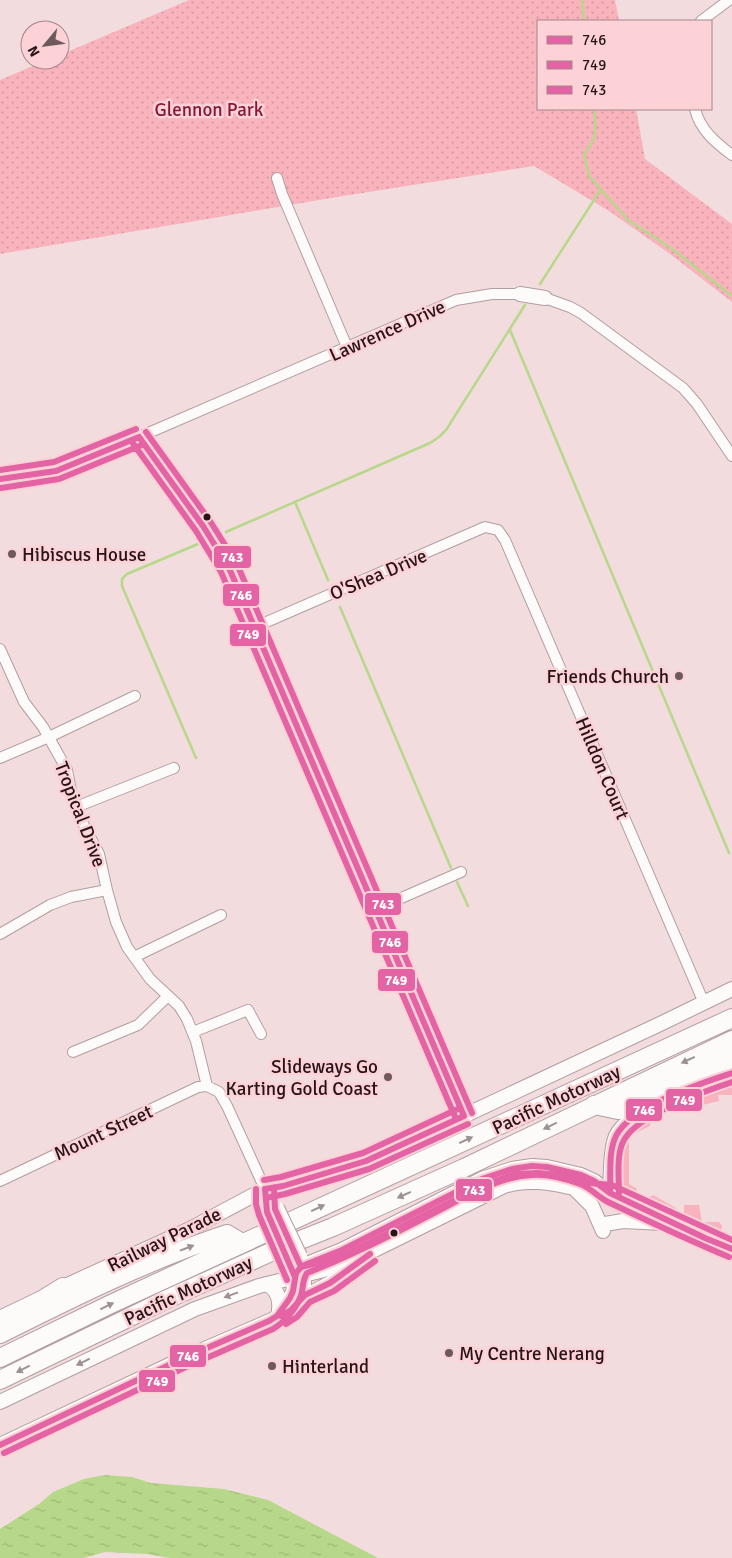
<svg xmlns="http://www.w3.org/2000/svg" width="732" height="1558" font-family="Signika,sans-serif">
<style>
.grass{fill:#f9b3bd}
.park{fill:url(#park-dots)}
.water{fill:url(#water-ripples)}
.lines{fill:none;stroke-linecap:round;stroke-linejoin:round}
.stream{stroke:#b7d88a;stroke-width:2.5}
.street-casing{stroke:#b19ea0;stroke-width:12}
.secondary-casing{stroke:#b19ea0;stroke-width:16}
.highway-casing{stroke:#b19ea0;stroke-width:20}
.street{stroke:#fdfafa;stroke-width:10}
.secondary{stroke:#fdfafa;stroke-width:14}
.highway{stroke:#fdfafa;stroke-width:18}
.secondary-bridge-casing{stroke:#b19ea0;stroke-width:16;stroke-linecap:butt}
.secondary-bridge{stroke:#fdfafa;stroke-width:14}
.bus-1-casing{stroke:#fcd2d6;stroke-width:10}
.bus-2-casing{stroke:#fcd2d6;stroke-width:10}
.bus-3-casing{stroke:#fcd2d6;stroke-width:10}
.bus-1{stroke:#e463a4;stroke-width:6}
.bus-2{stroke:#e463a4;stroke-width:6}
.bus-3{stroke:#e463a4;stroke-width:6}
.oneway{fill:#9c9294}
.bus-dot{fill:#261417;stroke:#fcd2d6;stroke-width:2}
.poi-dot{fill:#6d5a5d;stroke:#fcd2d6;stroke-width:2}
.labels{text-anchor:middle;stroke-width:5;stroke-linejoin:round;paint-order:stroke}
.park-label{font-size:19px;fill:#881737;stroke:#fcd2d6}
.street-label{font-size:19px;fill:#261417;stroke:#fcd2d6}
.poi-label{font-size:19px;fill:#261417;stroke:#fcd2d6;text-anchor:start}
.line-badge{stroke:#fcd2d6;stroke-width:2}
.badge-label{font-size:14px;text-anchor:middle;font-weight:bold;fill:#fff}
</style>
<defs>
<pattern id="park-dots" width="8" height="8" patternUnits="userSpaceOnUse" patternTransform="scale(1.25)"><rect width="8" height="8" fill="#f9b3bd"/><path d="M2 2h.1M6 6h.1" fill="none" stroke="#d599a2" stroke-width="1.8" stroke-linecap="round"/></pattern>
<pattern id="water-ripples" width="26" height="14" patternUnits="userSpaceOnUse" patternTransform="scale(1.25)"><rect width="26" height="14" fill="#b7d88a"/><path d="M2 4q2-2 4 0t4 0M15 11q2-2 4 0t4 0" fill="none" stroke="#9db876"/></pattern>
</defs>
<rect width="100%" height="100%" fill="#f2dcde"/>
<path class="grass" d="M732 1077V1095H718L719 1101 698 1106 686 1102 684 1097Z
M648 1116 651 1118 650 1126 629 1136V1184L636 1188 637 1192 635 1196C610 1199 615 1149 623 1136 629 1125 638 1121 648 1116Z
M653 1195 676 1208 675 1213 671 1214 648 1204V1198Z
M684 1205H699L702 1222H719L722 1226 721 1230 713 1234 684 1219Z"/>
<path class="park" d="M189 0H615L619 21H538V109H636L645 159 732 224V302L670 254 609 211 534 166 343 196 0 254V80L47 60H60V55Z"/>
<path class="water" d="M104 1475 132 1477 151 1483 224 1489 268 1500 378 1558H170L147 1554 105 1552 83 1558H0V1529L39 1504 53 1492 84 1479Z"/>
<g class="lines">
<path class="stream" d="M582 0 584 21
M594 109C596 129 598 137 584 154L589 176 628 220 671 248 732 296
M540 284 601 189
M510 330 729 853
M295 502 328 580
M226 532 430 443 439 437 446 430 525 305
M340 607 451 868
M196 758 122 586V579L127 574 198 544
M457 882 468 906"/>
<defs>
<path id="street" d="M701 21 729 0
M695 109C700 130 716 143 732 155
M277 178 282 194 347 347
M545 298 570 307 581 313 683 388 697 404 732 456
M255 627 485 527 498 530 505 540 704 1003
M0 649 24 702 43 727 67 770 72 796 78 814 99 854 107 890 116 922 127 947 150 979 179 1006 187 1019 196 1041 207 1086
M0 758 49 737 135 696
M76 807 174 768
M376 909 461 872
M0 934 50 905 71 897 107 890
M134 957 221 915
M193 1032 248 1010 261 1034
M73 1052 138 1025 168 996
M207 1086 219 1092 227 1106 265 1189
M464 1116 229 568 203 526 139 437 456 300 492 294H520
M0 1181 198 1087 207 1086"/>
<path id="secondary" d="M520 294 545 298
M0 479 56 471 139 437
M575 1189 592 1206 603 1231
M610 1193C611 1177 610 1151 616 1136 628 1109 704 1082 732 1073
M605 1224 623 1221 664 1223
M266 1284C280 1290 281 1303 278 1316
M63 1287 192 1228 265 1189 283 1186 309 1177 357 1164 376 1157 660 1024 732 989
M300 1299 330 1283 357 1264
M277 1316 293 1293 295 1275 302 1266 342 1250 482 1179 512 1169 532 1166 547 1167 581 1175 594 1181 610 1193 705 1238 732 1249
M0 1402 195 1309 259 1286 320 1271 356 1259 504 1186C542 1174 573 1192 610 1193
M0 1445 184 1358 288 1313C304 1301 306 1285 303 1267"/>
<path id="highway" d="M594 1105 618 1110 732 1057
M0 1320 42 1300 63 1287
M0 1334C74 1297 148 1260 227 1234L242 1243
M0 1358 111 1304 732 1018
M0 1380 161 1302 273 1251 333 1227 464 1168 732 1040"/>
</defs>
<use href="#street" class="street-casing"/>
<use href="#secondary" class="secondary-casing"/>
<use href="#highway" class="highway-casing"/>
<use href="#street" class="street"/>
<use href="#secondary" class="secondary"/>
<use href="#highway" class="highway"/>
<defs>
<path id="secondary-bridge" d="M277 1208 300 1256
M267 1212 290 1261"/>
</defs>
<use href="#secondary-bridge" class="secondary-bridge-casing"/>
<use href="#secondary-bridge" class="secondary-bridge"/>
<defs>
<path id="bus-1" d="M139 437 203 526 229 568 464 1116
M0 479 56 471 139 437
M265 1189 283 1186 366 1161 464 1116
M265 1189 267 1212 295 1277
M610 1193C611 1176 608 1152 616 1136 631 1106 701 1083 732 1073
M281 1316 291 1310 305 1295 330 1283 370 1254
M0 1445 184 1358 269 1321 277 1316 290 1298 293 1291 296 1273 302 1266 342 1250 482 1179 512 1169 532 1166 547 1167 581 1175 594 1181 610 1193 705 1238 732 1249"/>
<path id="bus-2" d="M132 442 196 531 221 572 456 1119
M1 488 59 479 142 445
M256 1189V1204L259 1215 287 1280
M619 1193C619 1177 616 1154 624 1140 638 1114 705 1091 732 1082
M266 1198 285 1194 369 1169 468 1124
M286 1324 297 1317 310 1302 334 1291 375 1261
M4 1453 188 1366 273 1329C286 1321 298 1307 302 1292 303 1285 303 1279 307 1273 350 1256 390 1236 430 1215 462 1199 495 1177 532 1175 546 1174 566 1179 580 1184 591 1188 598 1197 608 1202 648 1221 688 1240 729 1257"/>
<path id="bus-3" d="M146 432 210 521 237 564 472 1113
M0 470 54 462 136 429
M264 1180 281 1177 363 1153 460 1108
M274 1189 275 1209 301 1267 325 1261 353 1251 486 1184 515 1174 538 1173 561 1175 588 1183 612 1185 732 1240"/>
</defs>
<use href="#bus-1" class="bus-1-casing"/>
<use href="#bus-2" class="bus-2-casing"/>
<use href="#bus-3" class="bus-3-casing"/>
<use href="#bus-1" class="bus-1"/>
<use href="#bus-2" class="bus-2"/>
<use href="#bus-3" class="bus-3"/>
</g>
<defs><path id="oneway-solid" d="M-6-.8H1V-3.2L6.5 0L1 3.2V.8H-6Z" transform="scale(1.25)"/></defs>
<g class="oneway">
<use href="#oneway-solid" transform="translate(688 1060) rotate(155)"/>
<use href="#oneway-solid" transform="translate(550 1126) rotate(154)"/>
<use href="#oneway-solid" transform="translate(466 1140) rotate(-25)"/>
<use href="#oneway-solid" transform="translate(404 1195) rotate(156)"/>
<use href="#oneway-solid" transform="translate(318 1208) rotate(-25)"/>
<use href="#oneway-solid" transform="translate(187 1248) rotate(-21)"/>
<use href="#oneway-solid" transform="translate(231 1295) rotate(160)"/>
<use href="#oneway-solid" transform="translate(107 1306) rotate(-26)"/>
<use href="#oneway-solid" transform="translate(83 1362) rotate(154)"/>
<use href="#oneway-solid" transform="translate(23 1369) rotate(153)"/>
</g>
<g class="bus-dot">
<circle cx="207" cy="517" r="4.5"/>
<circle cx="394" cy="1233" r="4.5"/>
</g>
<g class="poi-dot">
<circle cx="12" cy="554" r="5"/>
<circle cx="679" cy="676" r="5"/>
<circle cx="388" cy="1077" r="5"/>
<circle cx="449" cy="1353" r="5"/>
<circle cx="272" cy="1366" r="5"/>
</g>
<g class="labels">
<g class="park-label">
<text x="209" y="116">Glennon Park</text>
</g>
<g class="street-label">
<text transform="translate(387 330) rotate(-24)" y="7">Lawrence Drive</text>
<text transform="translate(378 574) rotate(-23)" y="7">O'Shea Drive</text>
<text transform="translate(603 768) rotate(67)" y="7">Hilldon Court</text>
<text transform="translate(81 814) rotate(69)" y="7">Tropical Drive</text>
<text transform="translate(556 1099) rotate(-25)" y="7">Pacific Motorway</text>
<text transform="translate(103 1132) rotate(-25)" y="7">Mount Street</text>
<text transform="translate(164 1239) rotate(-26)" y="7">Railway Parade</text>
<text transform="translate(188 1290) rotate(-25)" y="7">Pacific Motorway</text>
</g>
<g class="poi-label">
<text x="22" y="561">Hibiscus House</text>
<text x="669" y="683" text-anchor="end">Friends Church</text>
<text x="378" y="1073" text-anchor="end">Slideways Go<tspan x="378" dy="22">Karting Gold Coast</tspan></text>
<text x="459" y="1360">My Centre Nerang</text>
<text x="282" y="1373">Hinterland</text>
</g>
</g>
<g class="line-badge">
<rect x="213" y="545" width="39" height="24" rx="5" fill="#e463a4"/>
<rect x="222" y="583" width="38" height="24" rx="5" fill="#e463a4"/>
<rect x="229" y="623" width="38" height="24" rx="5" fill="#e463a4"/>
<rect x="364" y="892" width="38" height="24" rx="5" fill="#e463a4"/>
<rect x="371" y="930" width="38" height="24" rx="5" fill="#e463a4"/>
<rect x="377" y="968" width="39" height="24" rx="5" fill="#e463a4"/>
<rect x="665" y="1088" width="38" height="24" rx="5" fill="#e463a4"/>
<rect x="625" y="1098" width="38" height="24" rx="5" fill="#e463a4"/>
<rect x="455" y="1178" width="38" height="24" rx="5" fill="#e463a4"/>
<rect x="169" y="1344" width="38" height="24" rx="5" fill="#e463a4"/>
<rect x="138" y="1369" width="38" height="24" rx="5" fill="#e463a4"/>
</g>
<g class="badge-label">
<text x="232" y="562">743</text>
<text x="241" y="600">746</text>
<text x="248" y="639">749</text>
<text x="383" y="909">743</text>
<text x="390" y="947">746</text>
<text x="396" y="985">749</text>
<text x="684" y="1105">749</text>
<text x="644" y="1115">746</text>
<text x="474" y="1195">743</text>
<text x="188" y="1361">746</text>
<text x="157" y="1386">749</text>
</g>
<rect x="537" y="20" width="175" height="90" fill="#fcd2d6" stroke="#a6868a"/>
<rect x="547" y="36" width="25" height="8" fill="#e463a4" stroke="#a6868a"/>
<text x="582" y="45" font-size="15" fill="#261417">746</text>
<rect x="547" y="61" width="25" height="8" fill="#e463a4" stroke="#a6868a"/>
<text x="582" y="70" font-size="15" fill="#261417">749</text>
<rect x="547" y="86" width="25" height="8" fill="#e463a4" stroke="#a6868a"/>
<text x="582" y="95" font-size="15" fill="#261417">743</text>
<g transform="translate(45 45) rotate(241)"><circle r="24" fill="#fcd2d6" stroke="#a6868a"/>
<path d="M0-4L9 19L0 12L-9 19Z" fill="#6d5a5d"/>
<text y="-8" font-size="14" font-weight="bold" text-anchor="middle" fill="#261417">N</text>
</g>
</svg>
